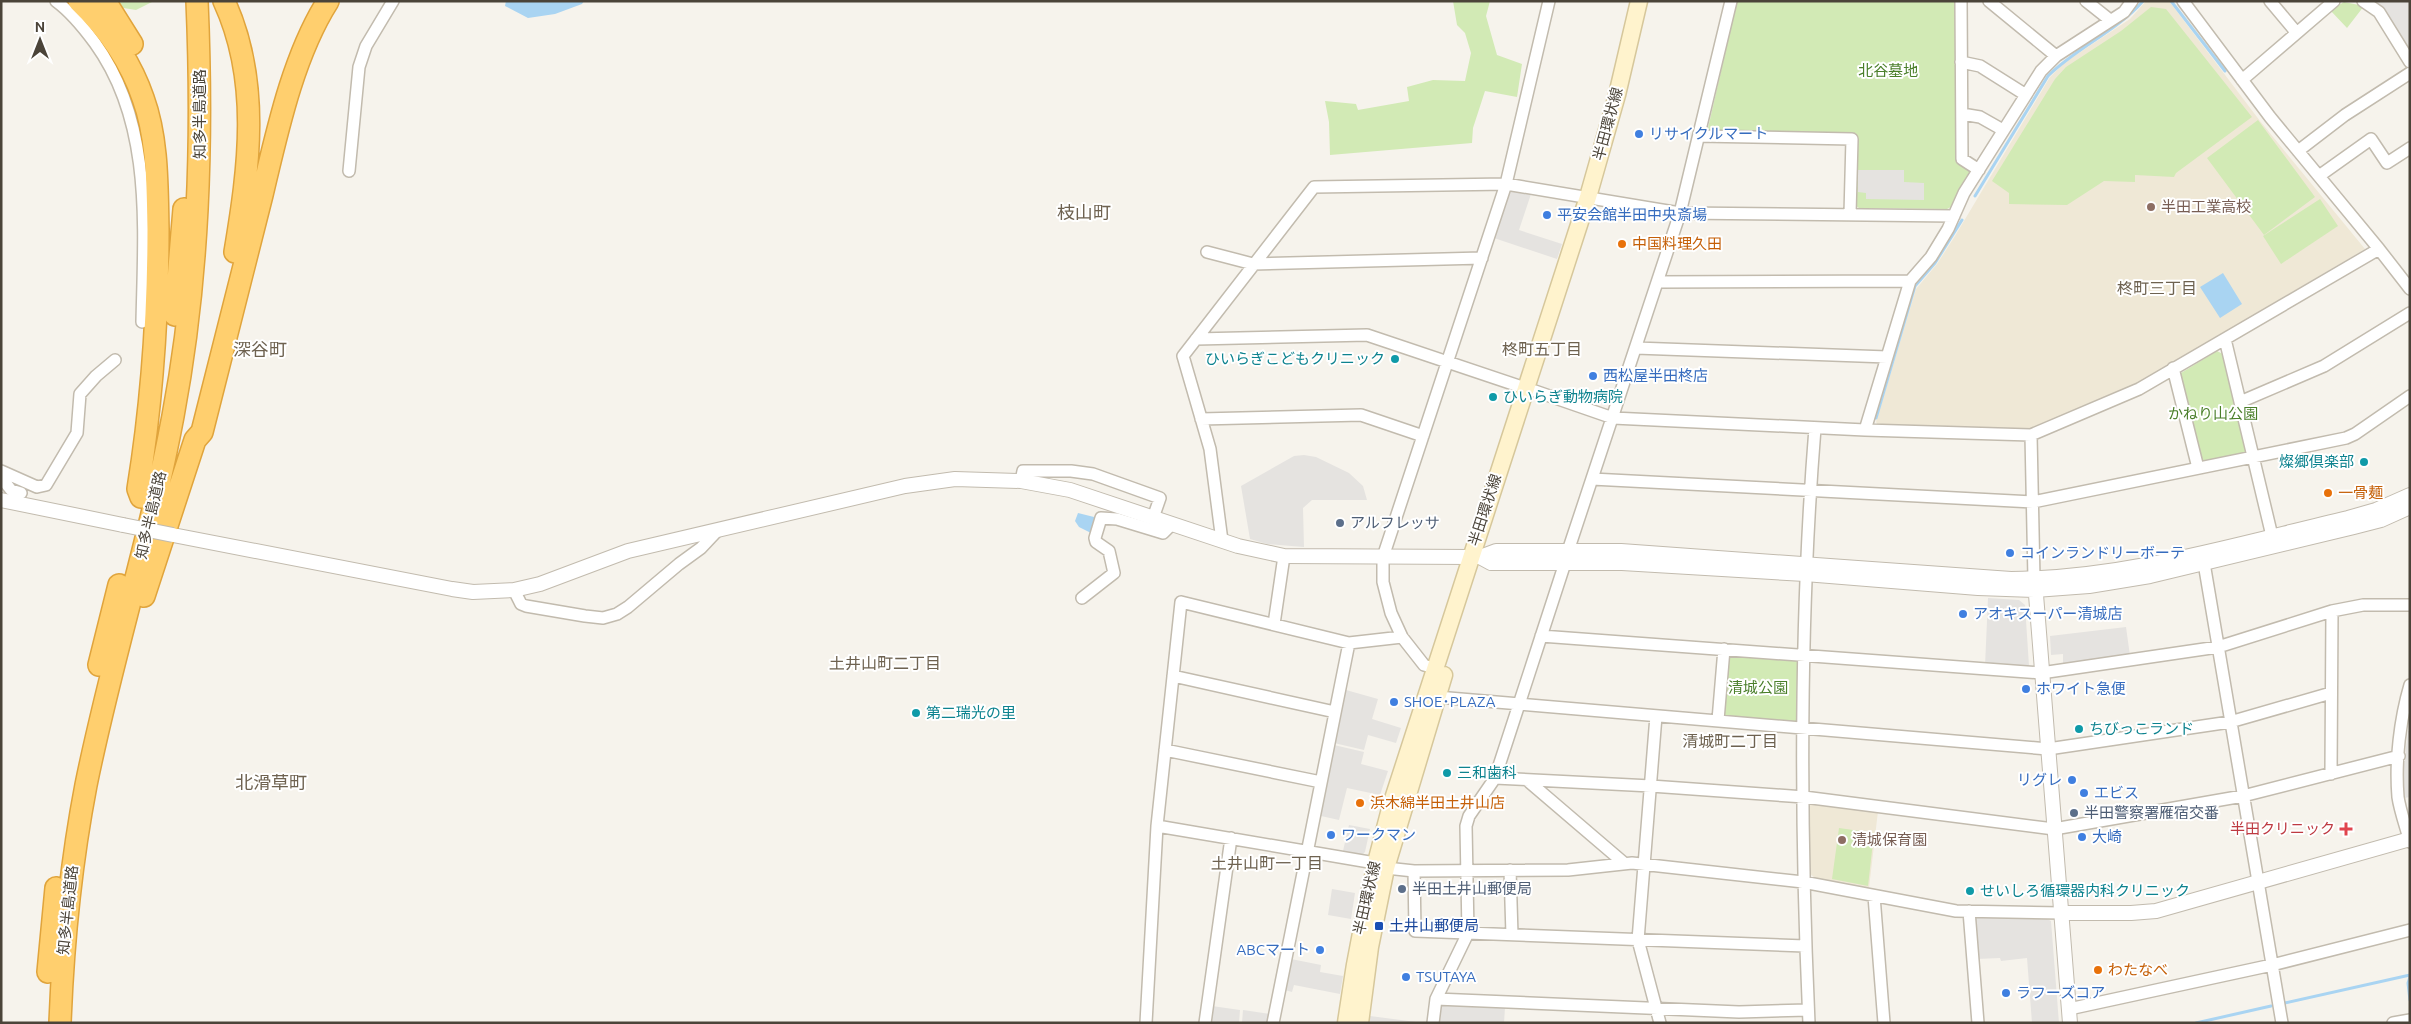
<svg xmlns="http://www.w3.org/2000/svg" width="2411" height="1024" font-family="Ubuntu,'Noto Sans JP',sans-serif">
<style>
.education{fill:#efe8d6}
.green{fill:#d2eab5}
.parking{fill:#e5e3e0}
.water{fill:#a9d4f2}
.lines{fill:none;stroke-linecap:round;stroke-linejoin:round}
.stream{stroke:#a9d4f2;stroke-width:3}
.minor-casing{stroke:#c2bbae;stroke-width:14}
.tertiary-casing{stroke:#c2bbae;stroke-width:16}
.secondary-casing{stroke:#d6c79b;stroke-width:19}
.motorway-casing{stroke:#e0a43c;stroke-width:24}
.minor{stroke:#fff;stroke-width:11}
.tertiary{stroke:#fff;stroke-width:14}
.secondary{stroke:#fff3cd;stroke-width:16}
.motorway{stroke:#ffcf6e;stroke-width:21}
.tertiary-bridge-casing{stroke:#c2bbae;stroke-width:16;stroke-linecap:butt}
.tertiary-bridge{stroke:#fff;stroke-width:14}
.shop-dot{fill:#3f7fe0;stroke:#fff;stroke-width:2}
.education-dot{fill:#8d6e63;stroke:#fff;stroke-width:2}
.food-dot{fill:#e8710a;stroke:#fff;stroke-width:2}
.culture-dot{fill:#0f9aa8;stroke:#fff;stroke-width:2}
.service-dot{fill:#5c6f8a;stroke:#fff;stroke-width:2}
.health-dot{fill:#e0444e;stroke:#fff;stroke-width:2}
.transit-dot{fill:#1a4fb4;stroke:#fff;stroke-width:2}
.labels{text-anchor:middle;stroke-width:4;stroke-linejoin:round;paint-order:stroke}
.park-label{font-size:15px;fill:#4a7f2a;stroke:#fff}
.street-label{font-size:15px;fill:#4b4439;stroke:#fff}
.shop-label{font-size:15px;fill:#366cbe;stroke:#fff;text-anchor:start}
.education-label{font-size:15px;fill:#785e54;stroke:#fff;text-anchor:start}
.food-label{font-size:15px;fill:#c56008;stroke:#fff;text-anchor:start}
.culture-label{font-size:15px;fill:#0d838f;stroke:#fff;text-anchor:start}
.service-label{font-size:15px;fill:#4e5e75;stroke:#fff;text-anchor:start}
.health-label{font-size:15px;fill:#be3a42;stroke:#fff;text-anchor:end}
.transit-label{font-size:15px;fill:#164399;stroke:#fff;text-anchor:start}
.neighbourhood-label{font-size:16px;fill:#6e6250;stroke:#fff}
.quarter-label{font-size:18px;fill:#6e6250;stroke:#fff}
</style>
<rect width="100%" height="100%" fill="#f6f3ec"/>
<path class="education" d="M2146 1H2169L2260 121 2365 249 2133 386 2030 429 1879 427 1876 422 1916 289 1937 264 1955 236 2050 77 2064 63 2130 19Z
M1813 803 1878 811 1869 888 1815 878 1809 873V806Z"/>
<path class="green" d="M106 1H154L136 10 111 6Z
M1453 1H1490L1486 16 1497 55 1522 64 1517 97 1485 91 1473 128 1472 143 1330 155 1329 122 1325 101 1356 104 1358 110 1409 101 1407 87 1433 80 1465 81 1471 53 1465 33 1457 25Z
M1737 1H1958L1959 162 1969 168V173L1951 207 1947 209 1859 208 1856 206V133L1710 132 1708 128Z
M2344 2 2364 6 2347 28 2330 10Z
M2151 7 2166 9 2252 117 2176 173 2174 177 2135 175V182L2104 181 2067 205 2009 204V193L1992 181 2055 79 2066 67 2121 31Z
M2258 120 2315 197 2264 235 2207 158Z
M2320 199 2338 226 2281 264 2263 236Z
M2217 351 2223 354 2247 450 2244 454 2203 463 2199 460 2179 377 2181 373Z
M1730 655 1795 659 1798 662V720L1795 723 1725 716 1722 714 1727 658Z
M1839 828 1874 833 1868 886 1832 879Z"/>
<path class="parking" d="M2373 1H2410V52Z
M1858 170H1904V182L1924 183V200L1866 199V193L1858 192Z
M1514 190 1531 194 1519 230 1562 244 1557 259 1494 238 1510 191Z
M1304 455 1316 457 1349 473 1363 486 1367 500H1312L1303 508 1304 547 1267 544 1250 539 1241 486 1294 456Z
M1988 598 2019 600 2025 605 2029 666 2026 668 1985 666Z
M2126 627 2130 656 2063 666V654L2051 655 2050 636Z
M1346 690 1378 699 1372 719 1401 728 1396 743 1368 735 1364 750 1334 743Z
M2408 731H2410V797L2404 798 2402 782Z
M1334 745 1364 752 1361 764 1388 771 1380 795 1347 788 1339 820 1321 816Z
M1349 825 1370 829 1365 852 1362 855 1343 851Z
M1332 889 1355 893 1351 919 1328 915Z
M1978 917 2047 919 2051 921 2059 1023H2032L2027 958 2001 961 2000 958 1977 959 1974 920Z
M1291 959 1321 965 1320 972 1343 976 1340 994 1294 985 1292 992 1285 990Z
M1443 1004 1505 1007 1504 1023H1437L1439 1008Z
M1212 1006 1240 1010 1239 1023H1210Z
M1243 1010 1270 1014 1269 1023H1242Z
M1370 1016 1424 1023H1369Z"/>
<path class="water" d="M506 1H584L582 4 555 14 528 18 505 6Z
M2223 273 2242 304 2220 318 2200 287Z
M1078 513 1094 517 1097 521 1091 533 1079 527 1075 521Z"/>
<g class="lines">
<path class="stream" d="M2171 1 2225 71
M1975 196 2048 76C2077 47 2116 32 2143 1
M1876 418 1915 286 1935 263 1962 220
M2410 977 2408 983 2410 1000
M2285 1003 2410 975
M2196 1023 2271 1006"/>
<defs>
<path id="minor" d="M56 1C71 12 84 28 95 43 153 123 144 227 142 322
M1961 1 1962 159 1979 170
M1989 1 2056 56
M2086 1 2110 20
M2183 1 2270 117 2379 249 2410 289
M2270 1 2296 32
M2363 1 2379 12 2410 62
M1961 62 1980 66 2026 95
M2242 80 2334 1
M1962 114 1980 117 2003 130
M1699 136 1852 139 1850 214
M2298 151 2345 115 2410 73
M349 171 359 67 366 46 393 1
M2319 176 2371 139 2387 163 2410 148
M1207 252 1253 264 1482 258
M1658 282 1910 281
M1196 339 1367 335 1525 388
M2225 339 2272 536
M1636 348 1887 357
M2173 368 2198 468
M1535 391 1613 418 1865 430 2031 435 2139 389 2379 249
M2240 402 2324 366 2410 313
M1201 419 1361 415 1423 436
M1865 430 1910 281 1931 257 1948 229 1964 193 2041 71 2056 56 2124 12 2132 1
M2031 435 2034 579
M1 471 37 487 46 485 77 433 80 394 96 376 115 360
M1 477 11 490 21 493
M1592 479 2033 502 2346 438 2355 434 2410 396
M1021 481 1023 471H1071L1093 474 1160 498 1153 518
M1222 541 1210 449 1183 356 1314 187 1506 184 1680 213 1954 216
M1568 551 1680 213 1731 1
M2204 563 2282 1023
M514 590 521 604 526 606 585 616 603 618 617 614 628 607 679 564 701 548 717 531
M1082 598 1114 573 1109 551 1096 542 1095 538 1101 518 1117 519 1163 533 1172 524
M1274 624 1284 556
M1541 636 2041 673 2218 647 2332 611 2363 605H2410
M1435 668 1424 665 1402 637 1391 613 1383 582V557L1506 184 1549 1
M1173 676 1335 712
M2410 685C2400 719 2395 761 2398 797 2400 811 2406 827 2410 842
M1437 697 2048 749 2230 722 2331 693
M1656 716 1638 940 1660 1023
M1718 720 1724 649
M1165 750 1321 782
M2331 774 2332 611
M1495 778 1651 786 1804 797 2054 829 2243 796 2399 756
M1527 780 1624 863
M1157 826 1375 863
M1386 868 1414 871 1568 870 1632 863 1803 882 1956 911 2062 913
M1510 870 1512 935
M1414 871 1415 931 1805 946
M1874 896 1884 1023
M1969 911 1978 1023
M1436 999 1739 1012 1808 1010
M2069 1009 2272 965 2410 930
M1146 1023 1157 826 1181 602 1349 643 1402 637
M1205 1023 1231 838
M1273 1023 1349 643
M1433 1023 1436 999 1468 933 1466 826 1469 816 1495 778 1565 563
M1809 1023C1800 825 1799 626 1815 428
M2393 1023 2410 1020"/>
<path id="tertiary" d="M1 500 123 525
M173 535 452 589 473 592 514 590 540 584 628 551 905 486 955 479 1021 481 1070 490 1238 546 1284 556 1471 557H1480L1496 551H1621L2011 579C2126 578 2237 544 2348 518L2376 510 2410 495
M1480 557 1491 563H1622L1805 574 1978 588 2035 590 2089 586 2150 576 2354 527 2381 520 2410 507
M2035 582 2070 1023
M2062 913H2131L2156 911 2410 839"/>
<path id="secondary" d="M1346 1023C1356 949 1371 877 1391 805L1588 197 1617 95 1639 1
M1360 1023 1370 947 1386 868 1444 675"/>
<path id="motorway" d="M79 1C108 29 130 60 143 98 158 139 157 186 158 229 158 317 152 402 138 489L141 497
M105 1 132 44
M224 1C261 81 249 168 235 252
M175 315 184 209
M144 596 195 440 202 432C222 353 242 274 262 195 277 132 293 56 328 1
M99 665 119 585
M48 972 56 888
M60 1023C63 943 71 863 86 785 111 661 150 540 173 416 199 278 203 141 197 1"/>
</defs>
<use href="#minor" class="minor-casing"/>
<use href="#tertiary" class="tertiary-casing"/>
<use href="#secondary" class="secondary-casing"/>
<use href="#motorway" class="motorway-casing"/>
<use href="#minor" class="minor"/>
<use href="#tertiary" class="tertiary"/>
<use href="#secondary" class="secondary"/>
<use href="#motorway" class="motorway"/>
<defs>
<path id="tertiary-bridge" d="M123 525 173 535"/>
</defs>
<use href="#tertiary-bridge" class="tertiary-bridge-casing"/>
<use href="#tertiary-bridge" class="tertiary-bridge"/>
</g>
<g class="shop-dot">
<circle cx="1639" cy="134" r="5"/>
<circle cx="1547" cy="215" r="5"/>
<circle cx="1593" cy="376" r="5"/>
<circle cx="2010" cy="553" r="5"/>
<circle cx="1963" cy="614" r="5"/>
<circle cx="2026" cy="689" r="5"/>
<circle cx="1394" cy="702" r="5"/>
<circle cx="2072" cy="780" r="5"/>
<circle cx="2084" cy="793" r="5"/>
<circle cx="1331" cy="835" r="5"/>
<circle cx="2082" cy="837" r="5"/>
<circle cx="1320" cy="950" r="5"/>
<circle cx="1406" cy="977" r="5"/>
<circle cx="2006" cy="993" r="5"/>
</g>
<g class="education-dot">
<circle cx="2151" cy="207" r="5"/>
<circle cx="1842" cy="840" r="5"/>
</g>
<g class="food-dot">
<circle cx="1622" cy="244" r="5"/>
<circle cx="2328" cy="493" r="5"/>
<circle cx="1360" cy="803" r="5"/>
<circle cx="2098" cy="970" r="5"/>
</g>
<g class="culture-dot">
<circle cx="1395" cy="359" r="5"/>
<circle cx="1493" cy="397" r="5"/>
<circle cx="2364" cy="462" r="5"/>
<circle cx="916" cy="713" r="5"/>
<circle cx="2079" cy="729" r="5"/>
<circle cx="1447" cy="773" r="5"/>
<circle cx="1970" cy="891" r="5"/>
</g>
<g class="service-dot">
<circle cx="1340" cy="523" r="5"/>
<circle cx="2074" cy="813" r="5"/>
<circle cx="1402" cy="889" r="5"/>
</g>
<path class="health-dot" d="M2343.5 821.5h5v5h5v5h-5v5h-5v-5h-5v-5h5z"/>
<rect class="transit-dot" x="1374" y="921" width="10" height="10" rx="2.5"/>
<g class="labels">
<g class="park-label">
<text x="1888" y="76">北谷墓地</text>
<text x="2213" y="419">かねり山公園</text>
<text x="1758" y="693">清城公園</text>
</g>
<g class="street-label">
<text transform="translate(200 114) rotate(-90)" y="5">知多半島道路</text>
<text transform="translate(1608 124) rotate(-75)" y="5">半田環状線</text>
<text transform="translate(1485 510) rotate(-72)" y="5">半田環状線</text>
<text transform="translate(151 515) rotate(-77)" y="5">知多半島道路</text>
<text transform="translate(1367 898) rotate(-77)" y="5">半田環状線</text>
<text transform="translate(68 910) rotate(-84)" y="5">知多半島道路</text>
</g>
<g class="shop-label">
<text x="1649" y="139">リサイクルマート</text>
<text x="1557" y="220">平安会館半田中央斎場</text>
<text x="1603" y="381">西松屋半田柊店</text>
<text x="2020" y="558">コインランドリーボーテ</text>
<text x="1973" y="619">アオキスーパー清城店</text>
<text x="2036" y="694">ホワイト急便</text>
<text x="1404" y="707">SHOE･PLAZA</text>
<text x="2062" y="785" text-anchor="end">リグレ</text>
<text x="2094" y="798">エビス</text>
<text x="1341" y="840">ワークマン</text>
<text x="2092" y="842">大崎</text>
<text x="1310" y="955" text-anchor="end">ABCマート</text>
<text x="1416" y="982">TSUTAYA</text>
<text x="2016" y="998">ラフーズコア</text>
</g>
<g class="education-label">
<text x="2161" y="212">半田工業高校</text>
<text x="1852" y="845">清城保育園</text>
</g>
<g class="food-label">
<text x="1632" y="249">中国料理久田</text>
<text x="2338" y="498">一骨麺</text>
<text x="1370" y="808">浜木綿半田土井山店</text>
<text x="2108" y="975">わたなべ</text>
</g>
<g class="culture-label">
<text x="1385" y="364" text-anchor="end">ひいらぎこどもクリニック</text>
<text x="1503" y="402">ひいらぎ動物病院</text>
<text x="2354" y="467" text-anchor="end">燦郷倶楽部</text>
<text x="926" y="718">第二瑞光の里</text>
<text x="2089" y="734">ちびっこランド</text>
<text x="1457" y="778">三和歯科</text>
<text x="1980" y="896">せいしろ循環器内科クリニック</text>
</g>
<g class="service-label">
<text x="1350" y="528">アルフレッサ</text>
<text x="2084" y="818">半田警察署雁宿交番</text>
<text x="1412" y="894">半田土井山郵便局</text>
</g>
<g class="health-label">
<text x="2335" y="834">半田クリニック</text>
</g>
<g class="transit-label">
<text x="1389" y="931">土井山郵便局</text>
</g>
<g class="neighbourhood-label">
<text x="2157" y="294">柊町三丁目</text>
<text x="1542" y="355">柊町五丁目</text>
<text x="885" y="669">土井山町二丁目</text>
<text x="1730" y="747">清城町二丁目</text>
<text x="1267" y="869">土井山町一丁目</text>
</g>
<g class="quarter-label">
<text x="1084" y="219">枝山町</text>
<text x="260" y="356">深谷町</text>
<text x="271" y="789">北滑草町</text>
</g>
</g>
<rect width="2411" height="1024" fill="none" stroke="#4b4439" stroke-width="5"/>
<g transform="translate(40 40)" stroke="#ffffff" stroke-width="4" paint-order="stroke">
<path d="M0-4L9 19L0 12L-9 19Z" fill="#4b4439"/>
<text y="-8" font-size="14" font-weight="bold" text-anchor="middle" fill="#4b4439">N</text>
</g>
</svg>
